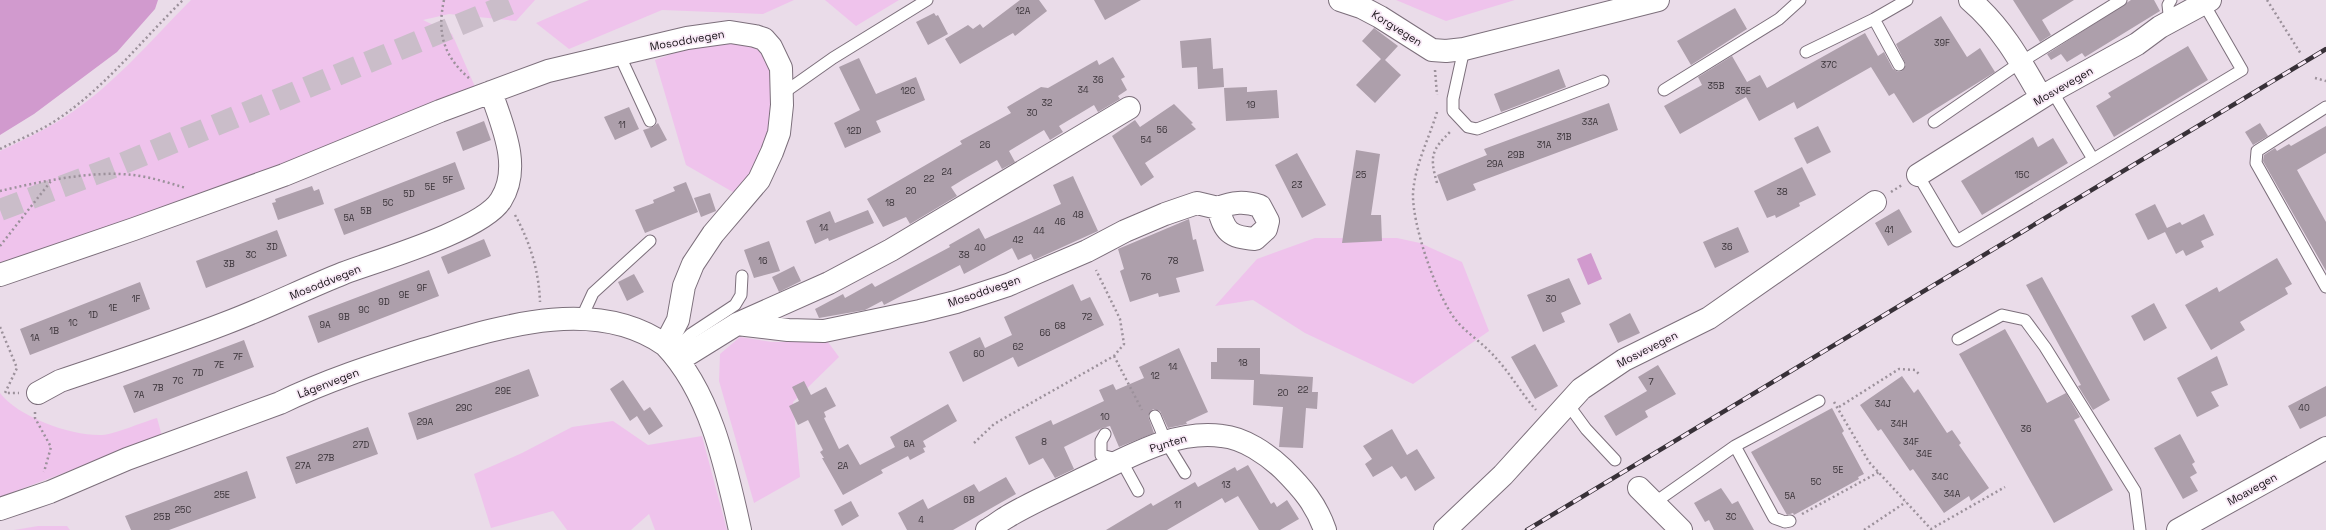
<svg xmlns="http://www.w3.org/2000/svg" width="2326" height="530" font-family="'Space Grotesk',sans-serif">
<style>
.green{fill:#efc3ec}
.water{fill:#d19ace}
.building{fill:#ad9fab}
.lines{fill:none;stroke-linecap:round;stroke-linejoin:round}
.highway-tunnel{stroke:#cabdc9;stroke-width:22;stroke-dasharray:22 11;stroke-linecap:butt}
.lane-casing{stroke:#7c6f7b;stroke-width:13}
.street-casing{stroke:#7c6f7b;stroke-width:24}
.path{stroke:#9c919b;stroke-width:2.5;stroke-dasharray:2 3;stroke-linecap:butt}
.lane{stroke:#fff;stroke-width:11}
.street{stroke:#fff;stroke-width:22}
.rail-casing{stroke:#383138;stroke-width:4.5}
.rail{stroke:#f8e9f6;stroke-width:3;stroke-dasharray:9;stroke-linecap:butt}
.labels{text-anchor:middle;stroke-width:3.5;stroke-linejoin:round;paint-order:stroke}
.number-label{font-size:9px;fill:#3b343a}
.street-label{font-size:11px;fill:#151015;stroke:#f8e9f6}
</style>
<rect width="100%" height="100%" fill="#eadce9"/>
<path class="green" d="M191 0H535L516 21 449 14 423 20 452 34 476 89 361 138 0 267V151C19 142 38 133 57 122 109 91 149 42 191 0Z
M589 0H794L763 14 662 10 569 49 536 23Z
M825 0H899L856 26Z
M1396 0H1515L1446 21Z
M705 42H745L769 56C777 117 771 143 738 195L686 165 655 60Z
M1315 238H1397L1420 243 1462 262 1489 331 1413 384 1305 333 1253 300 1215 306 1257 259Z
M740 337 772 342H828L839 357 793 402 800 477 754 503 719 381 720 354Z
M0 393C18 417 71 436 102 435 115 434 143 422 157 418L162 436 0 497Z
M613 421 648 445 702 436 727 530H655L649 514 631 530H567L553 511 491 528 474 474 522 453 572 427Z
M38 526H67L70 530H14Z"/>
<path class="water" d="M0 0H158L155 9 117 52 34 114 0 135Z
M1591 253 1602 279 1588 285 1577 259Z"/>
<path class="building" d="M1020 0H1039L1047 11 1015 36 1013 33 960 64 945 39 968 25 973 29 980 24 983 28Z
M1094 0H1141L1105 20Z
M2013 0H2074L2042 20 2051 35 2040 42Z
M2131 0H2154L2160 11 2085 57 2082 53 2067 62 2061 54 2051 60 2047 54Z
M1735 8 1747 29 1691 65 1677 41Z
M934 13 936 16 938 15 948 34 928 45 916 22Z
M1941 16 1967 57 1980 48 1995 72 1913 123 1894 93 1889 96 1871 67 1797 109 1794 102 1759 121 1746 97 1680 134 1664 106 1702 85 1698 77 1732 56 1747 82 1760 75 1767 88 1865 33 1878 56 1884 52 1893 69 1898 72 1902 71 1906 65 1896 44Z
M1374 28 1398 46 1385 60 1401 75 1375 103 1356 85 1381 59 1362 41Z
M1211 38 1213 69 1223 68 1224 87 1198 89 1197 67 1182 68 1180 41Z
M2188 46 2208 80 2114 137 2096 106 2111 97 2108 93Z
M1113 57 1125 77 1121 79 1127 90 1118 96 1120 99 1098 112 1094 105 1059 126 1063 132 1050 140 1044 130 1009 151 1015 162 1002 169 997 160 964 179 951 187 957 196 910 224 906 217 883 227 867 199 962 144 960 141 1011 113 1007 107 1041 87 1048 88 1097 60 1099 65Z
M859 58 876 94 916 77 925 100 876 121 881 132 845 148 834 123 860 110 839 67Z
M1559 69 1566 87 1501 112 1494 94Z
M1247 87V92L1277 90 1279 118 1226 121 1224 88Z
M1609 103 1618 130 1473 184 1476 190 1447 201 1437 175 1487 155 1484 149Z
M1174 104 1193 123 1191 124 1196 129 1145 163 1154 177 1141 186 1112 136 1135 120 1140 127Z
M629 107 639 129 615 140 604 117Z
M484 121 491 140 463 151 456 132Z
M658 123 667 140 651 148 643 130 653 127Z
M2260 123 2268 136 2253 145 2245 132Z
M1818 126 1831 152 1807 164 1794 138Z
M2326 126V153L2297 170 2326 222V271L2263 161 2264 155 2275 148 2277 151 2289 144 2291 146Z
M2033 137 2038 147 2053 138 2068 163 1982 215 1961 181Z
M1356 150 1380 154 1371 215H1381L1382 241 1342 243Z
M1297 153 1326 205 1302 218 1275 165Z
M455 162 465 189 344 235 334 209Z
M1802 167 1816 195 1799 203 1800 206 1776 218 1775 215 1767 218 1754 191Z
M1073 176 1098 231 1034 260 1031 254 1018 260 1012 248 964 274 960 265 884 305 882 301 865 310 819 318 815 309 843 294 845 298 872 283 875 287 950 247 949 245 979 228 985 239 1061 204 1053 185Z
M686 182 698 212 645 233 635 210 654 203 653 200 675 191 673 187Z
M312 186 314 191 319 189 324 204 278 220 272 203 276 202 275 199Z
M710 193 716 211 701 217 694 198Z
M2155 204 2167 228 2180 222 2182 225 2204 214 2214 235 2201 241 2204 247 2186 256 2183 250 2176 254 2165 232 2148 240 2135 214Z
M1899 209 1912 232 1888 246 1875 223Z
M868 210 874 223 829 241 828 238 815 244 806 221 830 211 835 223Z
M1189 219 1193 240 1196 239 1204 271 1176 278 1180 292 1159 297 1158 293 1130 302 1120 271 1124 269 1118 249Z
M1738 227 1749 252 1715 268 1703 242Z
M277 230 287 256 206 288 196 261Z
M484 239 491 256 448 274 441 257Z
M769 241 780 271 754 278 744 250Z
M2277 258 2292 284 2285 288 2288 294 2240 322 2245 330 2211 350 2185 305 2217 287 2219 292Z
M794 266 801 281 779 292 772 277Z
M429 270 439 296 318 343 308 316Z
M634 274 644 292 627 301 618 282Z
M2042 277 2110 400 2093 410 2078 386 2081 385 2026 285Z
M1569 278 1581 304 1561 313 1565 322 1543 332 1527 295Z
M140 282 150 309 30 355 20 329Z
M1073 284 1081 301 1090 297 1104 325 1018 367 1013 357 963 382 949 352 980 337 985 348 1012 335 1004 317Z
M2154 303 2167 328 2144 341 2131 316Z
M1630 313 1640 333 1618 343 1609 324Z
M2005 329 2047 403 2066 393 2080 417 2074 420 2113 490 2054 523 1959 354Z
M244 340 254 367 134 413 123 386Z
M1535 344 1558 386 1535 399 1511 357Z
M1179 348 1208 412 1186 422 1187 424 1168 428 1160 411 1153 409 1148 416 1154 433 1119 447 1110 426 1102 428 1064 447 1074 469 1055 478 1043 458 1029 465 1015 437 1051 420 1053 425 1104 401 1099 390 1113 384 1116 390 1144 378 1139 367Z
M1217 348H1260V374L1313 377 1312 392H1318L1317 409 1306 408 1303 448 1279 447 1283 407 1253 405 1254 380 1211 379V362H1217Z
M2217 356 2228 385 2211 392 2219 406 2197 417 2177 378Z
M1658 365 1676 394 1645 411 1648 417 1616 436 1604 416 1647 391 1638 377Z
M529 369 539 396 417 440 408 413Z
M1902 376 1914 393 1918 389 1947 433 1952 430 1961 443 1959 445 1989 488 1971 501 1969 496 1944 513 1913 469 1910 471 1881 429 1878 431 1860 405Z
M623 380 644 411 650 407 663 426 649 435 637 416 630 421 610 389Z
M804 381 811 395 826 387 836 406 824 412 826 417 824 418 839 449 848 444 860 465 895 447 890 437 948 404 957 421 923 441 926 447 923 448 925 452 910 460 908 456 881 470 883 473 843 495 822 458H824L820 452 823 450 808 420 798 425 789 406 799 401 792 387Z
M2326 386V416L2300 429 2288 406Z
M1832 408 1844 431 1842 433 1864 474 1858 477 1859 479 1794 515 1793 513 1787 515 1751 452Z
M368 427 378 454 296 484 286 457Z
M1392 429 1407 455 1417 449 1435 478 1415 491 1406 476 1401 479 1392 466 1373 477 1365 464 1372 459 1363 446Z
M2180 434 2195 462 2192 464 2197 473 2190 477 2198 491 2183 499 2154 448Z
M1248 465 1271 504 1274 502 1277 507 1287 500 1299 519 1280 530H1259L1238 496 1225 503 1222 498 1167 530H1106L1151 503 1153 506 1195 482 1198 487 1235 467 1237 471Z
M247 471 256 498 169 530H131L125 516Z
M1006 477 1016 494 953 530H907L898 513 923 499 928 509 974 484 979 492Z
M1721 488 1732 504 1738 501 1754 530H1714L1709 520 1705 522 1694 503Z
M851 501 859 516 842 526 834 510Z"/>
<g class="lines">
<path class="highway-tunnel" d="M0 210 119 165 519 0"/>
<defs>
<path id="lane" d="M1874 19 1899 65
M2170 23 2168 5 2171 0
M1464 49 1453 99V111L1468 127 1477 129 1603 81
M1806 52 1874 19 1907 0
M619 54 650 121
M1664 90 1779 19 1800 0
M2052 91 2093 159
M782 94 833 58 927 0
M2326 107 2257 151 2256 163 2326 287
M1934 122 2021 62 2121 0
M1918 175 1957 241 2242 70 2204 4
M581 319 593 293 650 241
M1958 339 2002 315 2025 320 2045 347 2135 491 2140 530
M673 352 691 334 735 305 741 295 742 276
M1567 403 1586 429 1615 460
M1155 416 1166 442 1185 473
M1105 434 1101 441V455L1121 460 1138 491
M1735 446 1774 518 1785 522 1790 521
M1654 503 1735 446 1819 401"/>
<path id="street" d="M1340 0 1361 7 1380 17 1432 50 1446 51 1464 49 1658 0
M1970 0C2002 27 2021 62 2041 97
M1918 175 2052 91 2137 44 2160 27 2210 0
M0 275 134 229 284 175 440 111 548 71 687 38 730 32 755 36 764 39 771 47 781 68 782 105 779 133 772 152 759 180 713 234 693 264 684 286 678 320 665 345C711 393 726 467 740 530
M737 324 788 330 824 331 920 311 956 302 1008 285 1087 251 1125 231 1165 214 1197 203 1218 208C1225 232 1229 237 1255 239L1266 229 1268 221 1260 206C1244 201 1233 202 1218 208
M679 360 737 324 829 283 891 250 1129 108
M38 393 60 381C116 362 172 344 226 323 266 308 304 289 344 273 379 260 483 230 501 200 522 167 502 125 491 92
M1639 488 1681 530
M0 509 50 492 127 459 280 403C325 381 374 365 422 350 497 328 594 295 665 345
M987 530C994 526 1000 521 1007 517 1030 503 1056 492 1080 480 1124 460 1172 429 1222 436 1244 438 1267 454 1283 469 1302 488 1316 504 1325 530
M1445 530 1503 475 1581 389 1624 360 1709 318 1875 202
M2178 530 2326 448"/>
</defs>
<use href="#lane" class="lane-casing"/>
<use href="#street" class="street-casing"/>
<path class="path" d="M444 0C437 32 443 56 469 78
M2267 0 2301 54
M1435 70 1437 95
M2315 78 2326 81
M1437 112C1429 139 1415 164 1413 193 1412 225 1436 294 1455 319 1466 333 1483 343 1495 357 1510 373 1521 393 1536 410
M0 149C18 140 38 132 55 121 105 88 141 41 183 0
M1437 183C1429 155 1432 150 1451 131
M0 191C38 182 94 170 133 175 151 177 169 183 186 188
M1891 192 1902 185
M515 215C530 242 539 271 540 302
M0 246 51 181
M0 327 17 368 5 393H19
M1114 356 1142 410
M1834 402 1869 462 1931 529 2005 487
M1839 407 1899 369 1915 370 1920 375
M35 412V418L51 447 44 472
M974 443 994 424 1114 356 1124 344 1120 319 1096 270
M1802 514 1879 472
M1864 530 1906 502"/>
<use href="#lane" class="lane"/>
<use href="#street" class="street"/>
<defs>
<path id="rail" d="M1527 530 2326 49"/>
</defs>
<use href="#rail" class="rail-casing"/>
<use href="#rail" class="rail"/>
</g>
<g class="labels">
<g class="number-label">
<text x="1023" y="14">12A</text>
<text x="1942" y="46">39F</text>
<text x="1829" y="68">37C</text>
<text x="1098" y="83">36</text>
<text x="1716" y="89">35B</text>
<text x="1083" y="93">34</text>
<text x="908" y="94">12C</text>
<text x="1743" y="94">35E</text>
<text x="1047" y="106">32</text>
<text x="1251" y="108">19</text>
<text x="1032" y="116">30</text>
<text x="1590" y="125">33A</text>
<text x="622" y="128">11</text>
<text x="1162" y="133">56</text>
<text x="854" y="134">12D</text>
<text x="1564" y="140">31B</text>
<text x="1146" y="143">54</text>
<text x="985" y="148">26</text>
<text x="1544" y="148">31A</text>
<text x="1516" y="158">29B</text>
<text x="1495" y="167">29A</text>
<text x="947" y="175">24</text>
<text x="1361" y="178">25</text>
<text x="2022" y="178">15C</text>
<text x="929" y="182">22</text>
<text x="448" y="183">5F</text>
<text x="1297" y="188">23</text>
<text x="430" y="190">5E</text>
<text x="911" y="194">20</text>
<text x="1782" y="195">38</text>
<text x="409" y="197">5D</text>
<text x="388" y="206">5C</text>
<text x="890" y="206">18</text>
<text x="366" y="214">5B</text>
<text x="1078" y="218">48</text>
<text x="349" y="221">5A</text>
<text x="1060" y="225">46</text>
<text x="824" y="231">14</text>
<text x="1889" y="233">41</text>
<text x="1039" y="234">44</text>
<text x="1018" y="243">42</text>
<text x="272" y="250">3D</text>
<text x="1727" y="250">36</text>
<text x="980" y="251">40</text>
<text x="251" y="258">3C</text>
<text x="964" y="258">38</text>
<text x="763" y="264">16</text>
<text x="1173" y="264">78</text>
<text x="229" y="267">3B</text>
<text x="1146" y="280">76</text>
<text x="422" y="291">9F</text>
<text x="404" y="298">9E</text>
<text x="136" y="302">1F</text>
<text x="1551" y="302">30</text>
<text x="384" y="305">9D</text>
<text x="113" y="311">1E</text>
<text x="364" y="313">9C</text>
<text x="93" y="318">1D</text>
<text x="344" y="320">9B</text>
<text x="1087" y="320">72</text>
<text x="73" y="326">1C</text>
<text x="325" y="328">9A</text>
<text x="1060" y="329">68</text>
<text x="54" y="334">1B</text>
<text x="1045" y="336">66</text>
<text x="35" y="341">1A</text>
<text x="1018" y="350">62</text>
<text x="979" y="357">60</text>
<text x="238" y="360">7F</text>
<text x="1243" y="366">18</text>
<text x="219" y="368">7E</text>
<text x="1173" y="370">14</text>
<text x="198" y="376">7D</text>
<text x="1155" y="379">12</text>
<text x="178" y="384">7C</text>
<text x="1651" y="385">7</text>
<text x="158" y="391">7B</text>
<text x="1303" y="393">22</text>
<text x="503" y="394">29E</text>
<text x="1283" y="396">20</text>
<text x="139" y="398">7A</text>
<text x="1883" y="407">34J</text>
<text x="464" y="411">29C</text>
<text x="2304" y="411">40</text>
<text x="1105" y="420">10</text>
<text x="425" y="425">29A</text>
<text x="1899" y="427">34H</text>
<text x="2026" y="432">36</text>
<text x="1044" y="445">8</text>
<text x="1911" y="445">34F</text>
<text x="909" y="447">6A</text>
<text x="361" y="448">27D</text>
<text x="1924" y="457">34E</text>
<text x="326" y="461">27B</text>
<text x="303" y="469">27A</text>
<text x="843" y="469">2A</text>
<text x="1838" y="473">5E</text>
<text x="1940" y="480">34C</text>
<text x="1816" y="485">5C</text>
<text x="1226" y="488">13</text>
<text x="1952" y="497">34A</text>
<text x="222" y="498">25E</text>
<text x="1790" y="499">5A</text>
<text x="969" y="503">6B</text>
<text x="1178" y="508">11</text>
<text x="183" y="513">25C</text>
<text x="162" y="520">25B</text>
<text x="1731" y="520">3C</text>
<text x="921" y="523">4</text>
</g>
<g class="street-label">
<text transform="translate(1397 28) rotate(32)" y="4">Korgvegen</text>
<text transform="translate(687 40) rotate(-10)" y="4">Mosoddvegen</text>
<text transform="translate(2063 86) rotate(-30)" y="4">Mosvevegen</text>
<text transform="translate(325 282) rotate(-22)" y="4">Mosoddvegen</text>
<text transform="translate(984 291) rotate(-19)" y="4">Mosoddvegen</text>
<text transform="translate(1647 349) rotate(-27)" y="4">Mosvevegen</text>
<text transform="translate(328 383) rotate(-21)" y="4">Lågenvegen</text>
<text transform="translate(1168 443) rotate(-17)" y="4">Pynten</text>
<text transform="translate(2252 489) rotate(-29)" y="4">Moavegen</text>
</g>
</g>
</svg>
